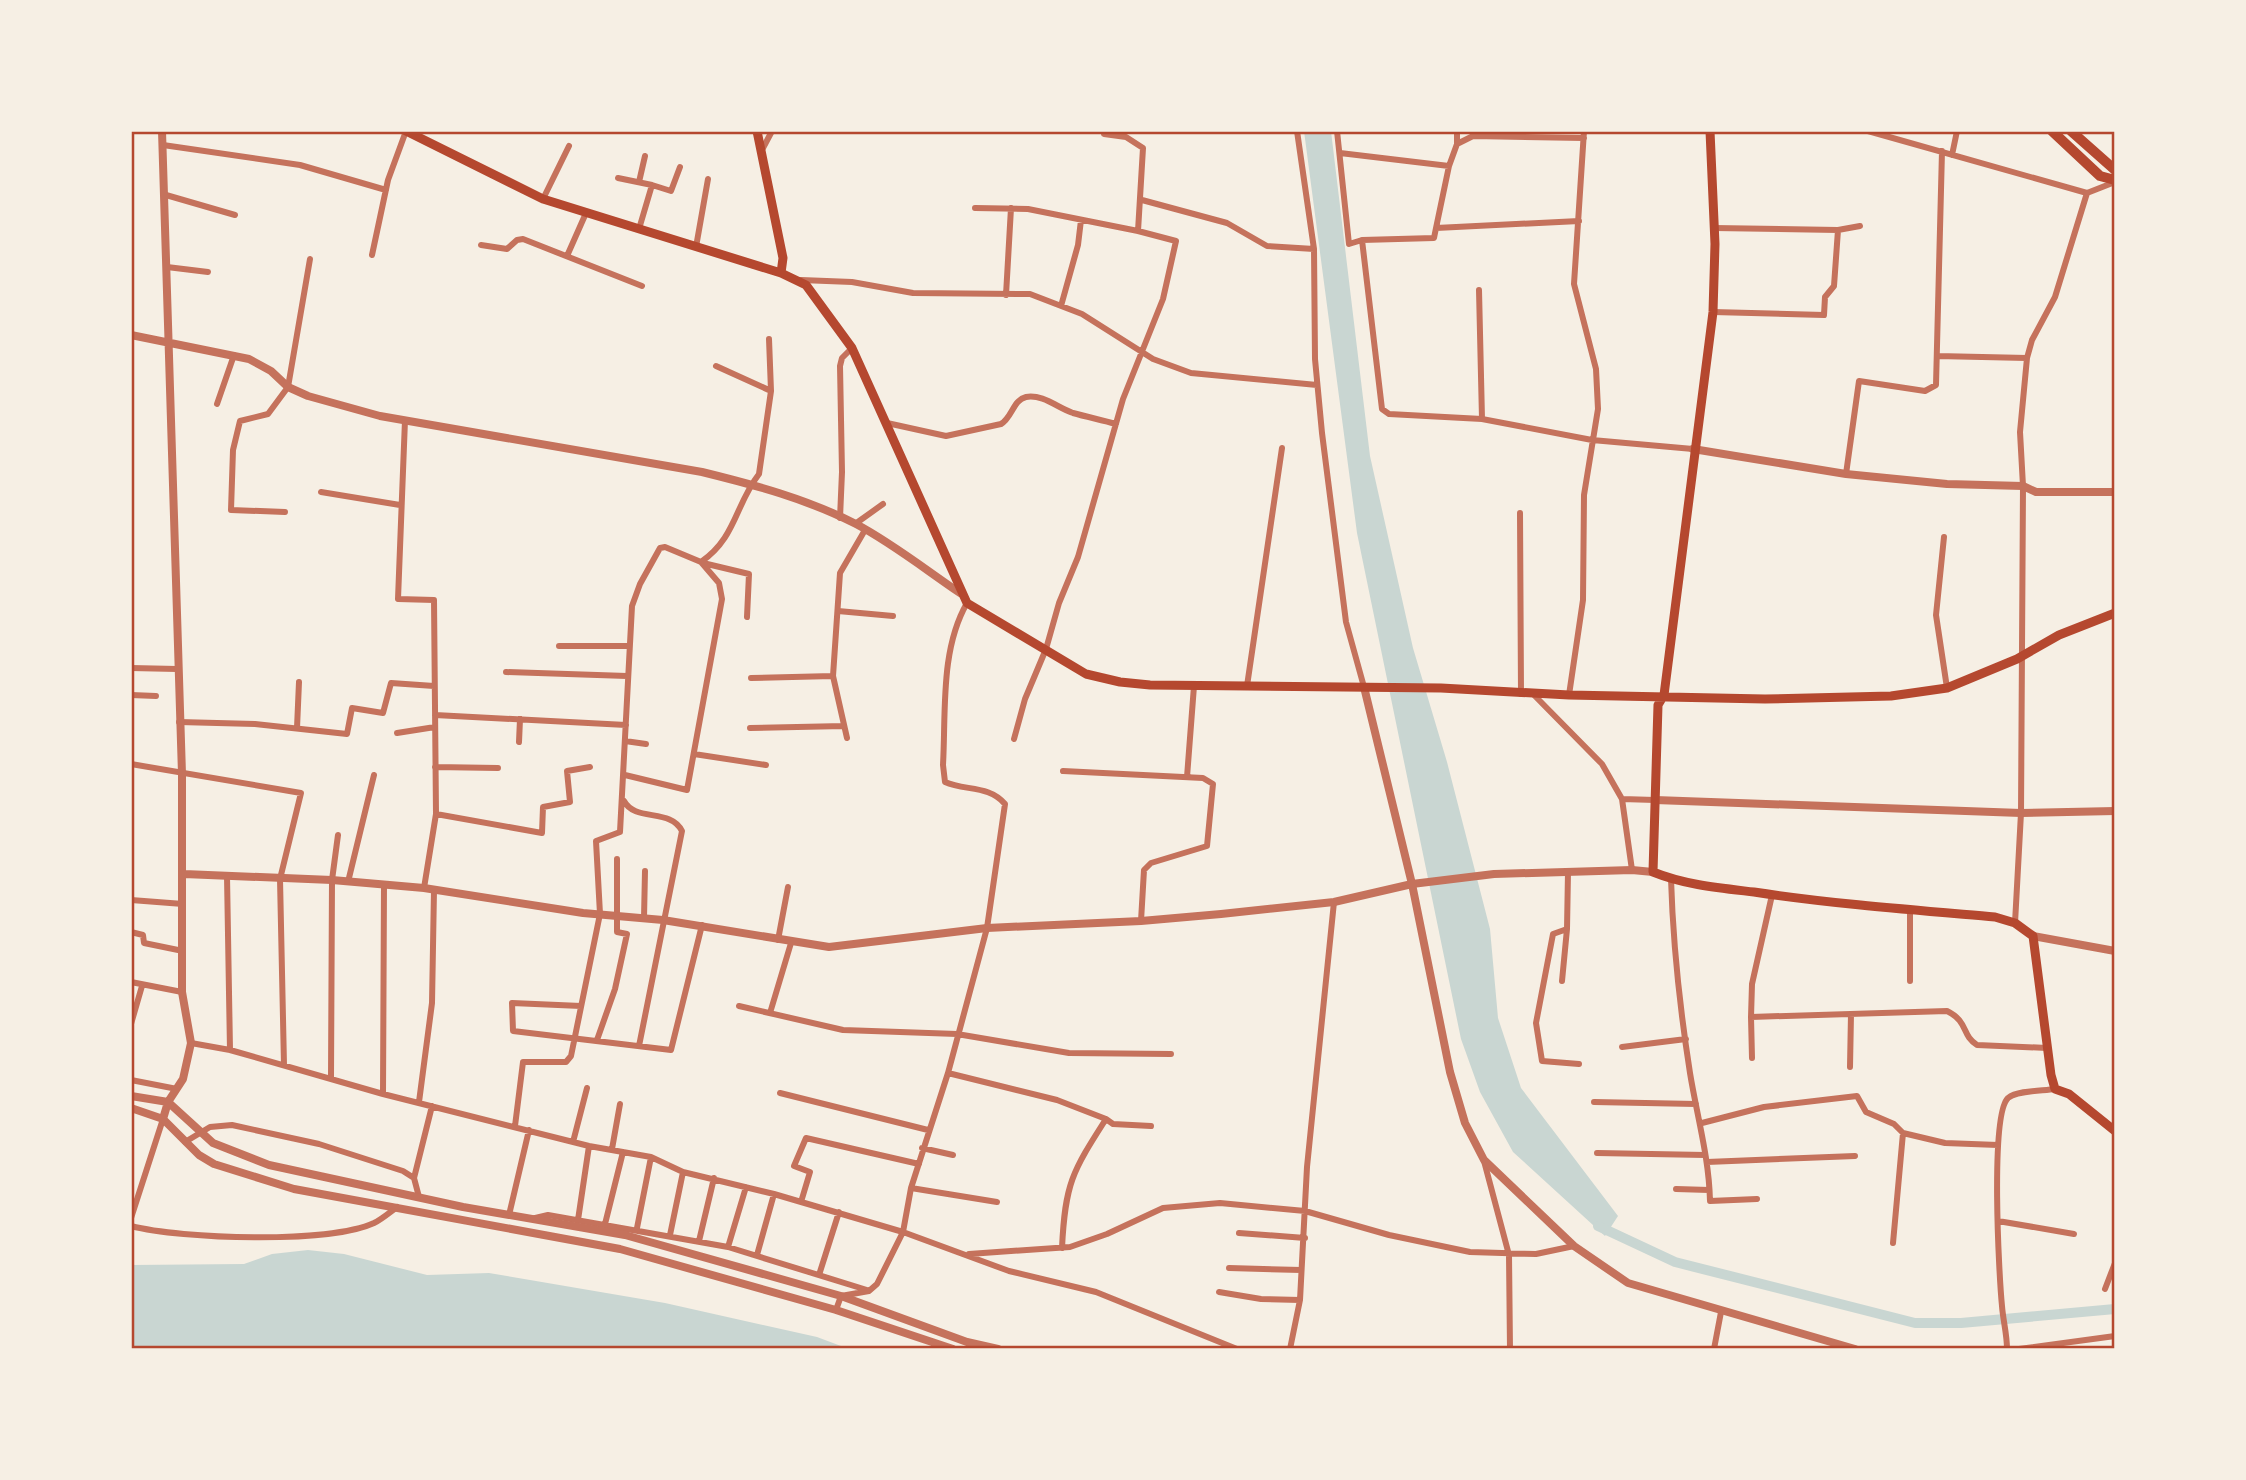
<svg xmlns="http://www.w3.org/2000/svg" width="2246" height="1480" font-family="Mulish,sans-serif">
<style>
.water{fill:#c9d6d2}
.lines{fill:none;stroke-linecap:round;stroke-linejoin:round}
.canal{stroke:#c9d6d2;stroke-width:10}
.minor{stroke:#c5725c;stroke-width:6}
.tertiary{stroke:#c5725c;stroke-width:8}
.secondary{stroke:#b5482f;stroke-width:9}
.primary{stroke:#b5482f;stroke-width:10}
.neatline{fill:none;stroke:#b5482f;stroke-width:2.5}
</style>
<rect width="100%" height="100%" fill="#f6efe4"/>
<path class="water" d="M1304 131H1331L1370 456 1413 648 1447 762 1490 929 1498 1018 1521 1088 1618 1216 1605 1236 1513 1152 1480 1092 1461 1039 1357 533Z
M308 1250 344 1254 427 1275 489 1273 665 1303 817 1337 849 1349H131V1265L244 1264 272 1254Z"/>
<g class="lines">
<path class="canal" d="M1598 1226 1675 1262 1915 1323H1961L2115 1309"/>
<path class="minor" d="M981 131H1104
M1297 131 1314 249 1315 359 1322 433 1346 622 1364 687
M1337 131 1349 244 1362 240 1382 409 1389 414 1482 419 1592 440 1693 449
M1868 131 2087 193 2115 182
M1457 144 1473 136 1584 138
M163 145 300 165 386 190
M763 148 772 131
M1340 153 1449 166
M1952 155 1957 131
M618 178 652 185
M639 182 645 156
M166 195 235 215
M543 199 569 146
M1142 200 1227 223 1267 246 1314 249
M975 208 1028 209 1138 231
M1436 228 1449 166 1457 144V131
M1714 228 1838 230
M639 229 652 185 671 191 680 167
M1362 240 1434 238 1436 228 1579 221
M481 245 507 249 517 240 523 239 642 286
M696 247 708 179
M372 255 388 180 406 131
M567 256 586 213
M167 267 208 272
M801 280 852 282 913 293 1030 294 1082 314 1153 359 1191 373 1317 385
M1479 290 1482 419
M1006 295 1011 208
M1061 306 1078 245 1081 220
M1713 312 1824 315 1825 297 1834 286 1838 230 1860 226
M1937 356 2027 358
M716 366 771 391 769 339
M217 404 234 355
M405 420 398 599 434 600 436 814 424 888
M887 423 946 436 1001 424C1012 418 1013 400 1026 397 1043 394 1058 408 1073 413 1087 417 1102 420 1116 424
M1846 474 1859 381 1925 391 1936 385 1942 151
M321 492 400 505
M285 512 231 510 233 450 240 421 268 414 288 387 310 259
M1520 513 1521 694
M840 518 842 472 840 366 842 358 852 348
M855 524 883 504
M1944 537 1936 615 1947 688
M703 563 749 574 747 617
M838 611 893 616
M559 646H629
M131 668 177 669
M506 672 627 676
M751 678 833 676
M1247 686 1282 448
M131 695 156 696
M1534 695 1602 764 1622 799 1632 870
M1569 695 1583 600 1584 495 1598 409 1596 369 1574 284 1584 131
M435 715 626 725
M179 722 255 724 347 734 352 708 383 713 391 683 434 686
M297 728 299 682
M750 728 844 726
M397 733 435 727
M847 738 833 676 840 573 865 530
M1014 739 1025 699 1046 649 1059 603 1078 557 1123 399 1163 299 1176 241 1138 231 1143 148 1126 137 1104 134
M625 741 646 744
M519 742 520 719
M694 754 766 765
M131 764 301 793 280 879 284 1065
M435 767 498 768
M1063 771 1203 778 1213 784 1207 846 1151 863 1144 870 1141 921
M625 775 687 790 722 599 719 583 701 562
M1187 777 1194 686
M1622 799 1655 800
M624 801C635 822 671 808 682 831L639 1046
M436 814 542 833 543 807 570 802 567 771 590 767
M1568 872 1567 929 1553 934 1536 1023 1542 1061 1579 1064
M227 876 230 1050
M1671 879C1673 944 1680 1009 1690 1073 1697 1116 1709 1157 1710 1201L1757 1199
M348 882 374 775
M1772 895 1752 984 1751 1017 1947 1011C1969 1022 1961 1035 1977 1045L2047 1048
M131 900 183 904
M644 918 645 871
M2015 923 2021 813 2023 486 2020 432 2027 358 2032 340 2055 297 2087 193
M131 932 143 935 144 943 183 951
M778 940 788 887
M1562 981 1567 929
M1910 981V909
M131 982 182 992
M581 1006 512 1003 513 1031 671 1050 702 925
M739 1006 843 1030 957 1034 1069 1053 1171 1054
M770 1013 791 943
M1751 1017 1752 1058
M131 1024 142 986
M597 1040 615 989 627 934 617 932V859
M191 1043 230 1050 383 1094 589 1146 651 1157 683 1172 774 1194 903 1232 1009 1271 1096 1292 1237 1349
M1622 1047 1686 1039
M1850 1067 1851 1014
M948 1073 1057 1100 1106 1119
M331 1077 332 880 338 835
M131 1080 177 1089
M780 1093 928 1130
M383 1094 384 884
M419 1102 432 1003 434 890
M1594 1102 1696 1104
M1702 1123 1764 1107 1857 1096 1866 1112 1894 1124 1903 1133 1945 1143 1998 1145
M515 1126 523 1062H566L571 1056 600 914 596 841 620 832 632 606 640 584 660 548 665 547 701 562C736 538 735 505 759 474L771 391
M185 1142 210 1127 232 1125 319 1144 403 1171 414 1178 419 1197
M573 1142 587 1088
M922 1148 953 1155
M612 1149 620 1104
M1597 1153 1705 1155
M1484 1161 1509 1255 1510 1349
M1707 1162 1855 1156
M414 1178 432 1106
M911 1188 997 1202
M1676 1189 1709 1190
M801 1202 810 1172 794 1166 806 1138 919 1164
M509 1215 529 1130
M131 1218 163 1119
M531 1219 548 1215 728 1247 867 1290
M578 1220 589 1146
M1998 1221 2074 1234
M605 1224 623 1152
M131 1226C181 1239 329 1244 374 1223 382 1219 390 1212 397 1207
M637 1228 651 1157
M1239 1233 1305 1238
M670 1235 683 1172
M699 1241 714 1178
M1893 1243 1903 1133
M728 1247 746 1187
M1062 1248C1065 1184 1072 1172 1106 1119L1113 1124 1151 1126
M969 1254 1070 1247 1107 1234 1163 1208 1220 1203 1305 1211 1389 1235 1470 1252 1536 1254 1574 1246
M757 1255 774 1194
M1229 1268 1301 1270
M819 1275 839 1212
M2105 1289 2115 1263
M1219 1292 1261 1299 1300 1300
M836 1310 841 1296 869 1291 877 1284 903 1232 911 1188 948 1073 987 928 1005 804C989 785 965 791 945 782L943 765C946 712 940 650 967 603
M1290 1349 1300 1300 1307 1167 1334 902
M1714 1349 1721 1312
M2007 1349C2007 1334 2003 1320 2002 1306 1999 1276 1990 1115 2008 1098 2018 1090 2043 1091 2055 1089
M2019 1349 2115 1336"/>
<path class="tertiary" d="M162 131 182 774V992L191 1043 183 1079 168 1102 163 1119
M131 335 249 359 271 371 288 387 308 396 380 416 702 472C755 485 807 499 856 524 892 543 926 570 960 593
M1693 449 1846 474 1947 484 2023 486 2036 492H2115
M1364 687 1412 884 1450 1072 1465 1123 1484 1160 1574 1246 1628 1283 1855 1349
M1655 800 2021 813 2115 811
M184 874 332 880 424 888 583 913 663 920 829 947 987 928 1141 921 1221 914 1334 902 1412 884 1494 874 1632 870 1653 872
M2033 936 2115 951
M131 1096 168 1102 213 1143 269 1165 463 1207 625 1235 841 1296 967 1342 998 1349
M131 1108 163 1119 199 1155 214 1164 294 1189 620 1249 836 1310 953 1349"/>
<path class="secondary" d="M406 131 543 199 781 273 806 285 852 348 967 603 1086 674 1120 682 1150 685 1441 688 1569 695 1765 699 1891 696 1947 688 2017 659 2059 635 2115 613
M757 131 783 258 781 273
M1710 131 1715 244 1713 312 1664 695 1658 705 1653 872C1685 885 1720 888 1754 892 1834 904 1914 910 1995 917L2015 923 2033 936 2051 1075 2055 1089 2069 1094 2115 1131"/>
<path class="primary" d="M2052 131 2100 176 2115 180
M2071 131 2115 170"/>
</g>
<rect width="2246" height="1480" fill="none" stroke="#f6efe4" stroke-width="266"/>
<rect x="133" y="133" width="1980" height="1214" class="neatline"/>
</svg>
